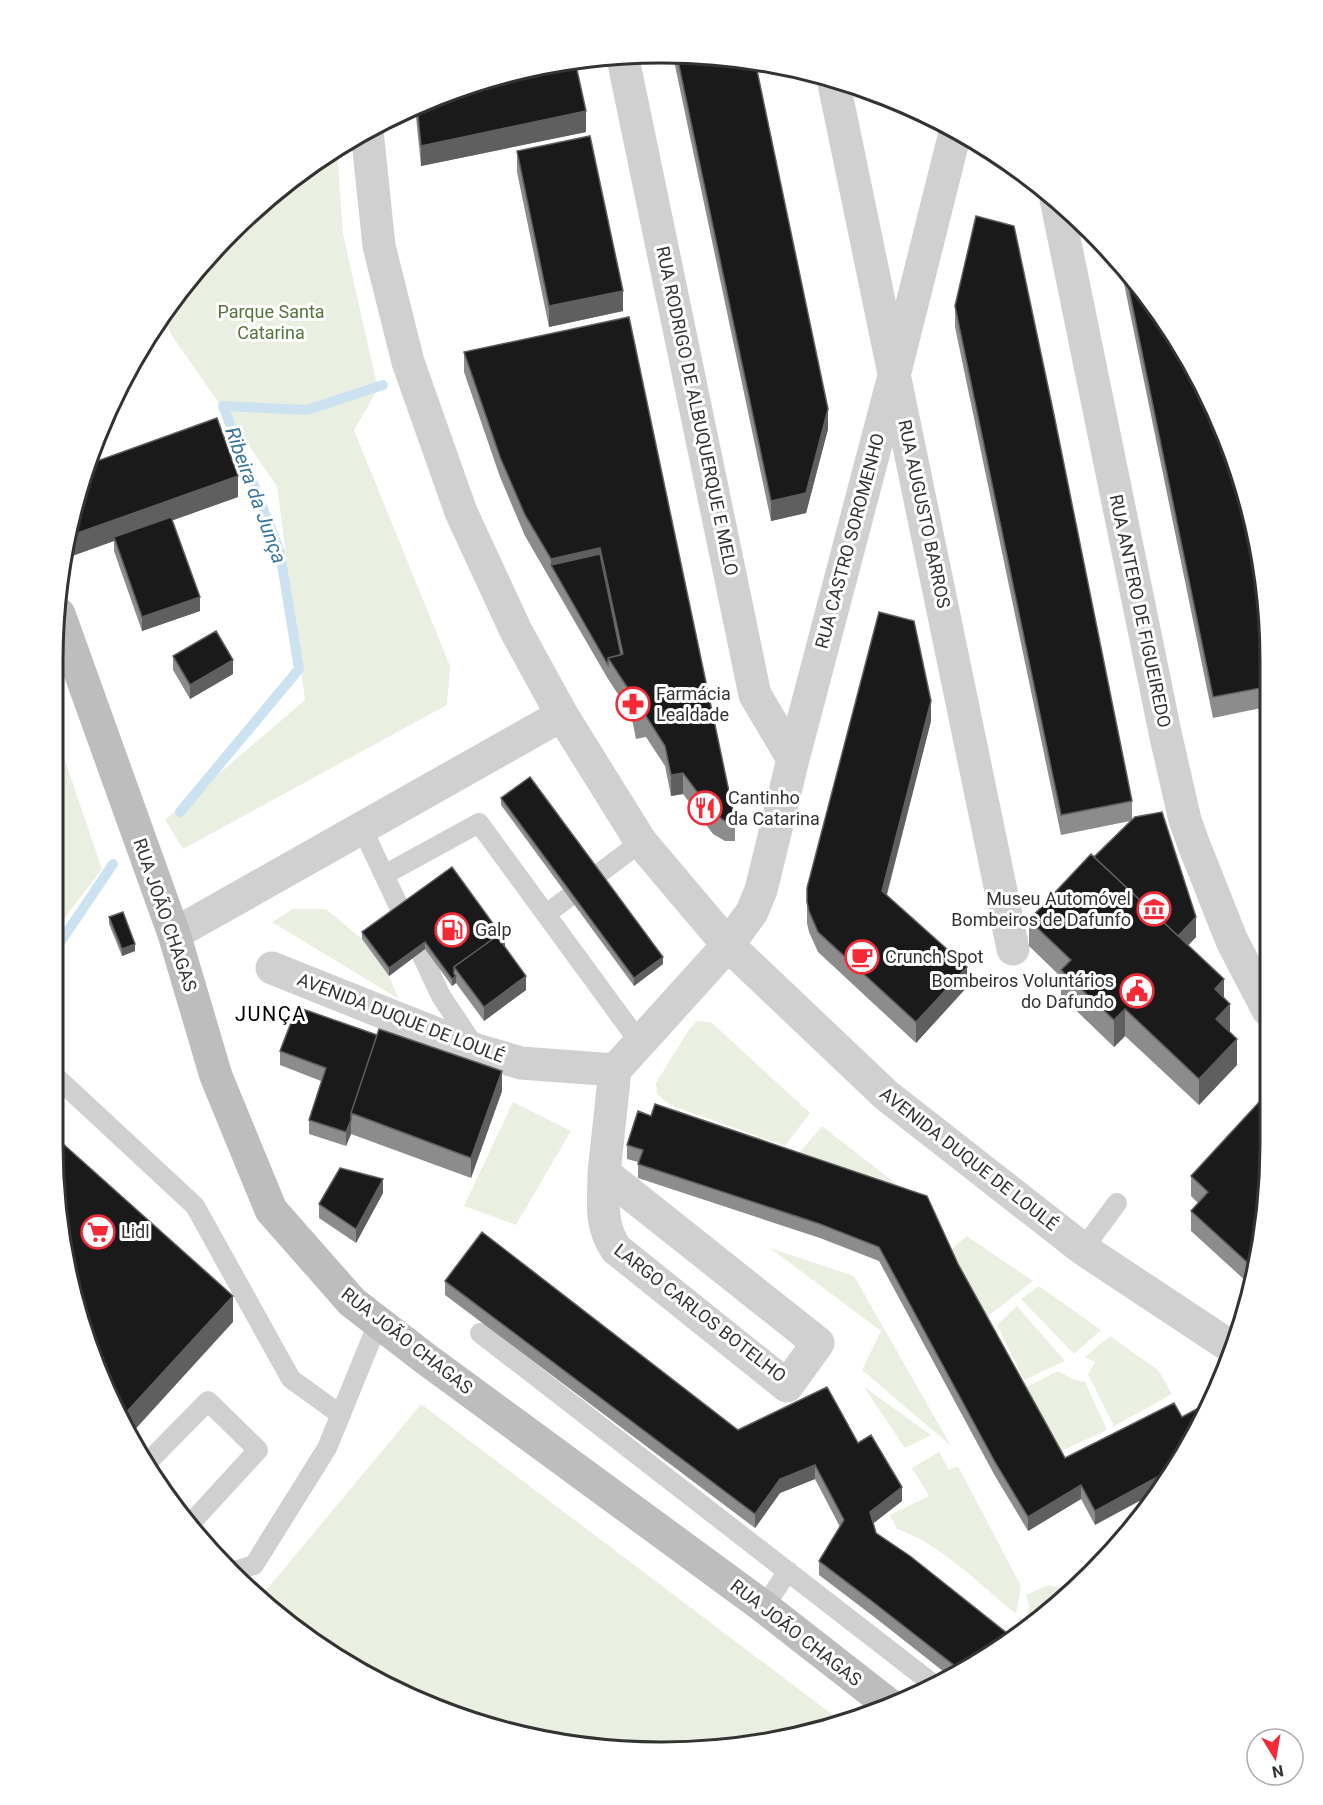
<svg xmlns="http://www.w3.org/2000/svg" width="1323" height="1805" font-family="Roboto,sans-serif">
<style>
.green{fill:#e9f0e1}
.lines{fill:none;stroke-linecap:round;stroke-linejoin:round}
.stream{stroke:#cce2f1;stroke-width:10}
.lane{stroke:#d0d0d0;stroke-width:20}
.street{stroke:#d0d0d0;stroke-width:33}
.secondary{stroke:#bdbdbd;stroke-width:33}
.wall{fill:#8c8c8c}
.shaded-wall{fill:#5f5f5f}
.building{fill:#1a1a1a;stroke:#5f5f5f;stroke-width:1.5}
.labels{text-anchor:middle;stroke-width:6;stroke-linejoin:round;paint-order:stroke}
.park-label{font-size:18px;fill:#55743a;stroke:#fff}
.street-label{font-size:18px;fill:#333;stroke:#fff}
.poi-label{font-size:18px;fill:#333;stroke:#fff;text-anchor:start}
.water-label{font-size:20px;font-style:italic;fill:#37769f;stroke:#fff}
.neighbourhood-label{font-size:20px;letter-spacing:1.5px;fill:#000;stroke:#fff}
.rim{fill:none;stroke:#333;stroke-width:3}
</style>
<rect width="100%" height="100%" fill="#fff"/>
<path class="green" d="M337 149 343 234 378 389 354 430 450 666 447 705 183 849 165 820 305 700 277 486 172 336 162 314 204 260 290 179Z
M53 725 102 869 53 933Z
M293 909H326L362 939 389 976 399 999 272 922Z
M697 1021 711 1022 810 1113 785 1146 670 1105 657 1094 656 1083 689 1029Z
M513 1102 571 1131 516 1225 464 1206Z
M822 1126 899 1186 799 1153Z
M967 1236 1033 1281 987 1317 948 1252Z
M770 1248 854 1276 951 1446 862 1370 881 1331Z
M1039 1286 1101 1330 1074 1354 1021 1299Z
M1017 1306 1065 1361 1024 1380 997 1325Z
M1110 1336 1158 1370 1172 1394 1114 1426 1088 1374 1095 1362 1085 1357Z
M1058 1371 1072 1379 1085 1382 1107 1430 1059 1452 1023 1389Z
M863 1386 931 1435 905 1448Z
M421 1404 841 1721 741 1747 661 1752 543 1741 392 1690 260 1601 258 1600Z
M939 1452 949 1470 958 1466 1021 1586 1016 1614C980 1585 941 1544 897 1529L890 1515 929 1496 912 1468Z
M1048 1585 1071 1590 1034 1625 1027 1620 1029 1605 1026 1595Z"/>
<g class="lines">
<path class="stream" d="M180 812 299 669 280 552 223 406 307 410 383 385
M53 953 113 864"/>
<path class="lane" d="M362 828 441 996 475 1047
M384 875 479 823 640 1043
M597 875 641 842
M546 914 569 897
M53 1074 195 1206 291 1379 341 1415
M1083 1249 1117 1203
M480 1333 933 1684
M146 1464 208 1401 258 1450 191 1523
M234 1571 254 1565 327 1448 378 1323
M764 1607 788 1571"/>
<path class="street" d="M622 54 755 695 793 759
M833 79 1013 949
M367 131 379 246 408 362 461 512 516 631 562 715 641 842 728 945 886 1095 1083 1249 1231 1347
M1056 199 1166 737 1185 820 1194 845 1232 941 1268 1010
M174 934 562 715
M272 968 477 1050 521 1063 615 1070 728 945 752 912 761 890 793 759 895 372 956 129
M604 1173C604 1201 599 1224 616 1249L787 1386 818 1343 604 1173 615 1070"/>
<path class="secondary" d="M59 614 174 934 216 1076 271 1210 352 1302 426 1359 764 1607 892 1707"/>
</g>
<path class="wall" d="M673 56 741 58 828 429 806 513 771 521Z
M504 73 586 132 421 166 415 107Z
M517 151 623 311 549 327 517 172Z
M1120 264 1144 290 1265 591 1266 707 1213 718Z
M955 306 1132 801V820L1196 937 1188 946 1224 998 1230 1031H1229L1237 1065 1199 1105 1125 1036 1114 1047 1061 996V977L1029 946V920L1130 821 1061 835 955 327Z
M629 317 735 820V841H725L713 834 683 794 671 796 665 766 646 737 636 739 631 714 608 679 525 536 500 477 464 372V352Z
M238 497 172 520 200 611 142 631 114 551V541L72 556 68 544 73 504Z
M173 656 233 674 190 699 173 670Z
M931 721 887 895 967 987 916 1043 818 952 809 932 807 923V888Z
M501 798 663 964 634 986 501 805Z
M109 917 135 951 122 956 109 924Z
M362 932 505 947 526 990 484 1021 456 983 452 986 425 949 389 976 362 939Z
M280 1051 502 1091 471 1178 351 1134 346 1146 309 1134V1120L321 1081 280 1065Z
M638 1111 958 1264 1065 1458 1174 1403 1095 1525 1081 1499 1028 1531 995 1476 879 1261 820 1238 638 1178V1162L627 1159V1145Z
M1191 1176 1269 1184 1254 1276 1248 1283 1191 1231V1211L1198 1203 1191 1196Z
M383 1193 356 1243 319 1218V1204Z
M445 1281 738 1430 858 1443 902 1501 873 1523 876 1533 1013 1638 948 1675 873 1616 819 1575V1561L840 1527 815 1479 780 1493 755 1528 445 1295Z"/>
<path class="shaded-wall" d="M586 111V132L421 166V146Z
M623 291V311L549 327V306Z
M828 409V429L806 513 771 521V501Z
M238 476V497L115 541 114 537V541L72 556V535Z
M600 548V568L551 565V559Z
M200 597V611L142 631V617Z
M233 660V674L190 699V685Z
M931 701V721L882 912V891Z
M683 773V794L671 796V775Z
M1196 917V937L1174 959V939Z
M505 940V947L498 952V945Z
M425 942V949L389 976V968Z
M135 944V951L122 956V949Z
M663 957V964L634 986V978Z
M967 967V987L916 1043V1022Z
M456 976V983L452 986V979Z
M526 976V990L484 1021V1007Z
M1224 979V1006L1215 989Z
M1230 1004V1031L1216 1045V1019Z
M1125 1009V1036L1114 1047V1020Z
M1237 1039V1065L1199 1105V1079Z
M502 1071V1091L471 1178V1158Z
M351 1120V1134L346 1146V1132Z
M383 1179V1193L356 1243V1229Z
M1258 1251 1254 1276 1248 1283V1263Z
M233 1296V1322L130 1435 121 1418Z
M815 1465V1479L780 1493 755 1528V1514L780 1479Z
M1174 1468 1158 1491 1095 1525V1511Z
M1081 1485V1499L1028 1531V1517Z
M902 1487V1501L870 1526V1512Z"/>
<path class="building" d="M677 56 741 58 755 61 828 409 806 493 771 501Z
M575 61 586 111 421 146 417 106 504 73Z
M590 136 623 291 549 306 517 151Z
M976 216 1014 226 1054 415 1132 801 1061 815 955 306Z
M1125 270 1144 290 1224 428 1257 553 1265 591 1266 687 1213 697Z
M629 317 735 820 725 821 713 813 683 773 671 775 665 746 646 716 636 718 631 693 608 658 623 654 600 548 551 559 525 515 500 457 464 352Z
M217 418 238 476 72 535 70 529 73 504 86 465Z
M171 517 200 597 142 617 114 537Z
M600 554 621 655 608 658V665L551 565Z
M879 612 914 621 931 701 882 891 967 967 916 1022 818 932 809 911 807 902V888Z
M216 631 233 660 190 685 173 656Z
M530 777 663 957 634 978 501 798Z
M1162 812 1196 917 1178 936 1094 857 1135 817Z
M1091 854 1224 979 1215 989 1230 1004 1216 1019 1237 1039 1199 1079 1125 1009 1114 1020 1061 970 1071 960 1029 920Z
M452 867 505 940 501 943 497 936 454 967V974L456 976 452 979 425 942 389 968 362 932Z
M123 912 135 944 122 949 109 917Z
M497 936 526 976 484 1007 454 967Z
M297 1007 377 1035 351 1113V1120L346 1132 309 1120 326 1068 280 1051Z
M379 1029 502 1071 471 1158 351 1113Z
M1261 1100 1269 1107V1184L1258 1251 1248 1263 1191 1211 1208 1192 1191 1176Z
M655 1104 927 1196 958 1264 1065 1458 1174 1403 1182 1417 1208 1403 1189 1448 1174 1468 1095 1511 1081 1485 1028 1517 995 1462 879 1247 820 1224 638 1164 643 1150 627 1145 638 1111 651 1116Z
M52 1134 233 1296 121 1418 99 1377 73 1301 52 1143Z
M340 1168 383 1179 356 1229 319 1204Z
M482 1232 738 1430 827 1387 858 1443 871 1435 902 1487 870 1512 876 1533 910 1556 1013 1638 959 1669 873 1602 819 1561 844 1520 815 1465 780 1479 755 1514 445 1281Z"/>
<defs>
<symbol id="pharmacy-ring" viewBox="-11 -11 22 22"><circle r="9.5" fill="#fff" stroke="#f62936" stroke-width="1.5"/><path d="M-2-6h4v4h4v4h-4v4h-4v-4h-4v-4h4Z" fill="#f62936"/></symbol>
<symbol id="restaurant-ring" viewBox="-11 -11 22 22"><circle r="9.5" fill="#fff" stroke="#f62936" stroke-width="1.5"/><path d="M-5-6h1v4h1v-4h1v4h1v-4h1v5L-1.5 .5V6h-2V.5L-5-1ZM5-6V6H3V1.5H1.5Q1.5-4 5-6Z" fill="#f62936"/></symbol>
<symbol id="museum-ring" viewBox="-11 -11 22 22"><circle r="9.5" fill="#fff" stroke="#f62936" stroke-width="1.5"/><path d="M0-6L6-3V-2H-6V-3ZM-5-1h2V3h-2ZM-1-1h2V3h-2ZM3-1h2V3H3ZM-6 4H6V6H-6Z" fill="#f62936"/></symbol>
<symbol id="fuel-ring" viewBox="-11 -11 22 22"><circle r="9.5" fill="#fff" stroke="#f62936" stroke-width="1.5"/><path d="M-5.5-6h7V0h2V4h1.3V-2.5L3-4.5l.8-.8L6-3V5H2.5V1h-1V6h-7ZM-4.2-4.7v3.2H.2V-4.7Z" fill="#f62936"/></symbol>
<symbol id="cafe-ring" viewBox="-11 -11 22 22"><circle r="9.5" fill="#fff" stroke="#f62936" stroke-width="1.5"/><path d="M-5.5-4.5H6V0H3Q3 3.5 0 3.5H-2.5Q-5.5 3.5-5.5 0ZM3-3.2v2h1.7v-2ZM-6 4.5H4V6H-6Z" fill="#f62936"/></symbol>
<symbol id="civic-ring" viewBox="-11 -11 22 22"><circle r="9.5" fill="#fff" stroke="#f62936" stroke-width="1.5"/><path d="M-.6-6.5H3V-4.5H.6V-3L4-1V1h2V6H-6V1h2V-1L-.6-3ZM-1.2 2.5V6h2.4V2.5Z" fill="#f62936"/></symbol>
<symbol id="supermarket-ring" viewBox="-11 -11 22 22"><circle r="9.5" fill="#fff" stroke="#f62936" stroke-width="1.5"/><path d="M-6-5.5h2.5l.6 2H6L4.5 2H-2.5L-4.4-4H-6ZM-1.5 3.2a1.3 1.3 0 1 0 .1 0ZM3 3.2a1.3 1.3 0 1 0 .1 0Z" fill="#f62936"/></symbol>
</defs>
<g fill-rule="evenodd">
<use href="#pharmacy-ring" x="614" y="685" width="38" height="38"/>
<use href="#restaurant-ring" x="686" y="789" width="38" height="38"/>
<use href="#museum-ring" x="1135" y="890" width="38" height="38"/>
<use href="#fuel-ring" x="433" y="911" width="38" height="38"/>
<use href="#cafe-ring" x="843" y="938" width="38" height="38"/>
<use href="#civic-ring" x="1118" y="972" width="38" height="38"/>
<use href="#supermarket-ring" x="79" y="1213" width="38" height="38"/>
</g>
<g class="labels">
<g class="park-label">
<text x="271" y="318">Parque Santa<tspan x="271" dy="21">Catarina</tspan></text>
</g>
<g class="street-label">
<text transform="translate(697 411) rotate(78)" y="6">RUA RODRIGO DE ALBUQUERQUE E MELO</text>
<text transform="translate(924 514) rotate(78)" y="6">RUA AUGUSTO BARROS</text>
<text transform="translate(850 541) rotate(-75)" y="6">RUA CASTRO SOROMENHO</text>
<text transform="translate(1140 611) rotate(78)" y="6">RUA ANTERO DE FIGUEIREDO</text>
<text transform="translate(165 915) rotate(71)" y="6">RUA JOÃO CHAGAS</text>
<text transform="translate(401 1018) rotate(21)" y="6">AVENIDA DUQUE DE LOULÉ</text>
<text transform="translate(969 1159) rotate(38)" y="6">AVENIDA DUQUE DE LOULÉ</text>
<text transform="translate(700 1313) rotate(38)" y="6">LARGO CARLOS BOTELHO</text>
<text transform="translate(407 1341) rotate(38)" y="6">RUA JOÃO CHAGAS</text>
<text transform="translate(796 1633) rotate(38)" y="6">RUA JOÃO CHAGAS</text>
</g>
<g class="poi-label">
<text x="656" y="700">Farmácia<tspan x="656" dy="21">Lealdade</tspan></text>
<text x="728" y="804">Cantinho<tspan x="728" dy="21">da Catarina</tspan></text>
<text x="1131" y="905" text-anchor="end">Museu Automóvel<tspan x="1131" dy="21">Bombeiros de Dafunfo</tspan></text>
<text x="475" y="936">Galp</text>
<text x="885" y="963">Crunch Spot</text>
<text x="1114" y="987" text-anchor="end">Bombeiros Voluntários<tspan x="1114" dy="21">do Dafundo</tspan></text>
<text x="121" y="1238">Lidl</text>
</g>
<g class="water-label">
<text transform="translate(256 495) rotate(70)" y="7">Ribeira da Junça</text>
</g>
<g class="neighbourhood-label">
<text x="271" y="1021">JUNÇA</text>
</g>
</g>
<path d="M0 0H1323V1805H0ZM661 63H662A598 598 0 0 1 1260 661V1144A598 598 0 0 1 662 1742H661A598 598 0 0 1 63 1144V661A598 598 0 0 1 661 63Z" fill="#fff" fill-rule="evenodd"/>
<path class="rim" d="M661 63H662A598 598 0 0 1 1260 661V1144A598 598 0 0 1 662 1742H661A598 598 0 0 1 63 1144V661A598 598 0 0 1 661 63Z"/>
<g transform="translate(1275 1757) rotate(169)"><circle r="28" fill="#ffffff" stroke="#adadad" stroke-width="1.5"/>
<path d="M0-4.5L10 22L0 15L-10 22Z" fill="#f62936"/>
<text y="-9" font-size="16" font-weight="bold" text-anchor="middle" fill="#333333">N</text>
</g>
</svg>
